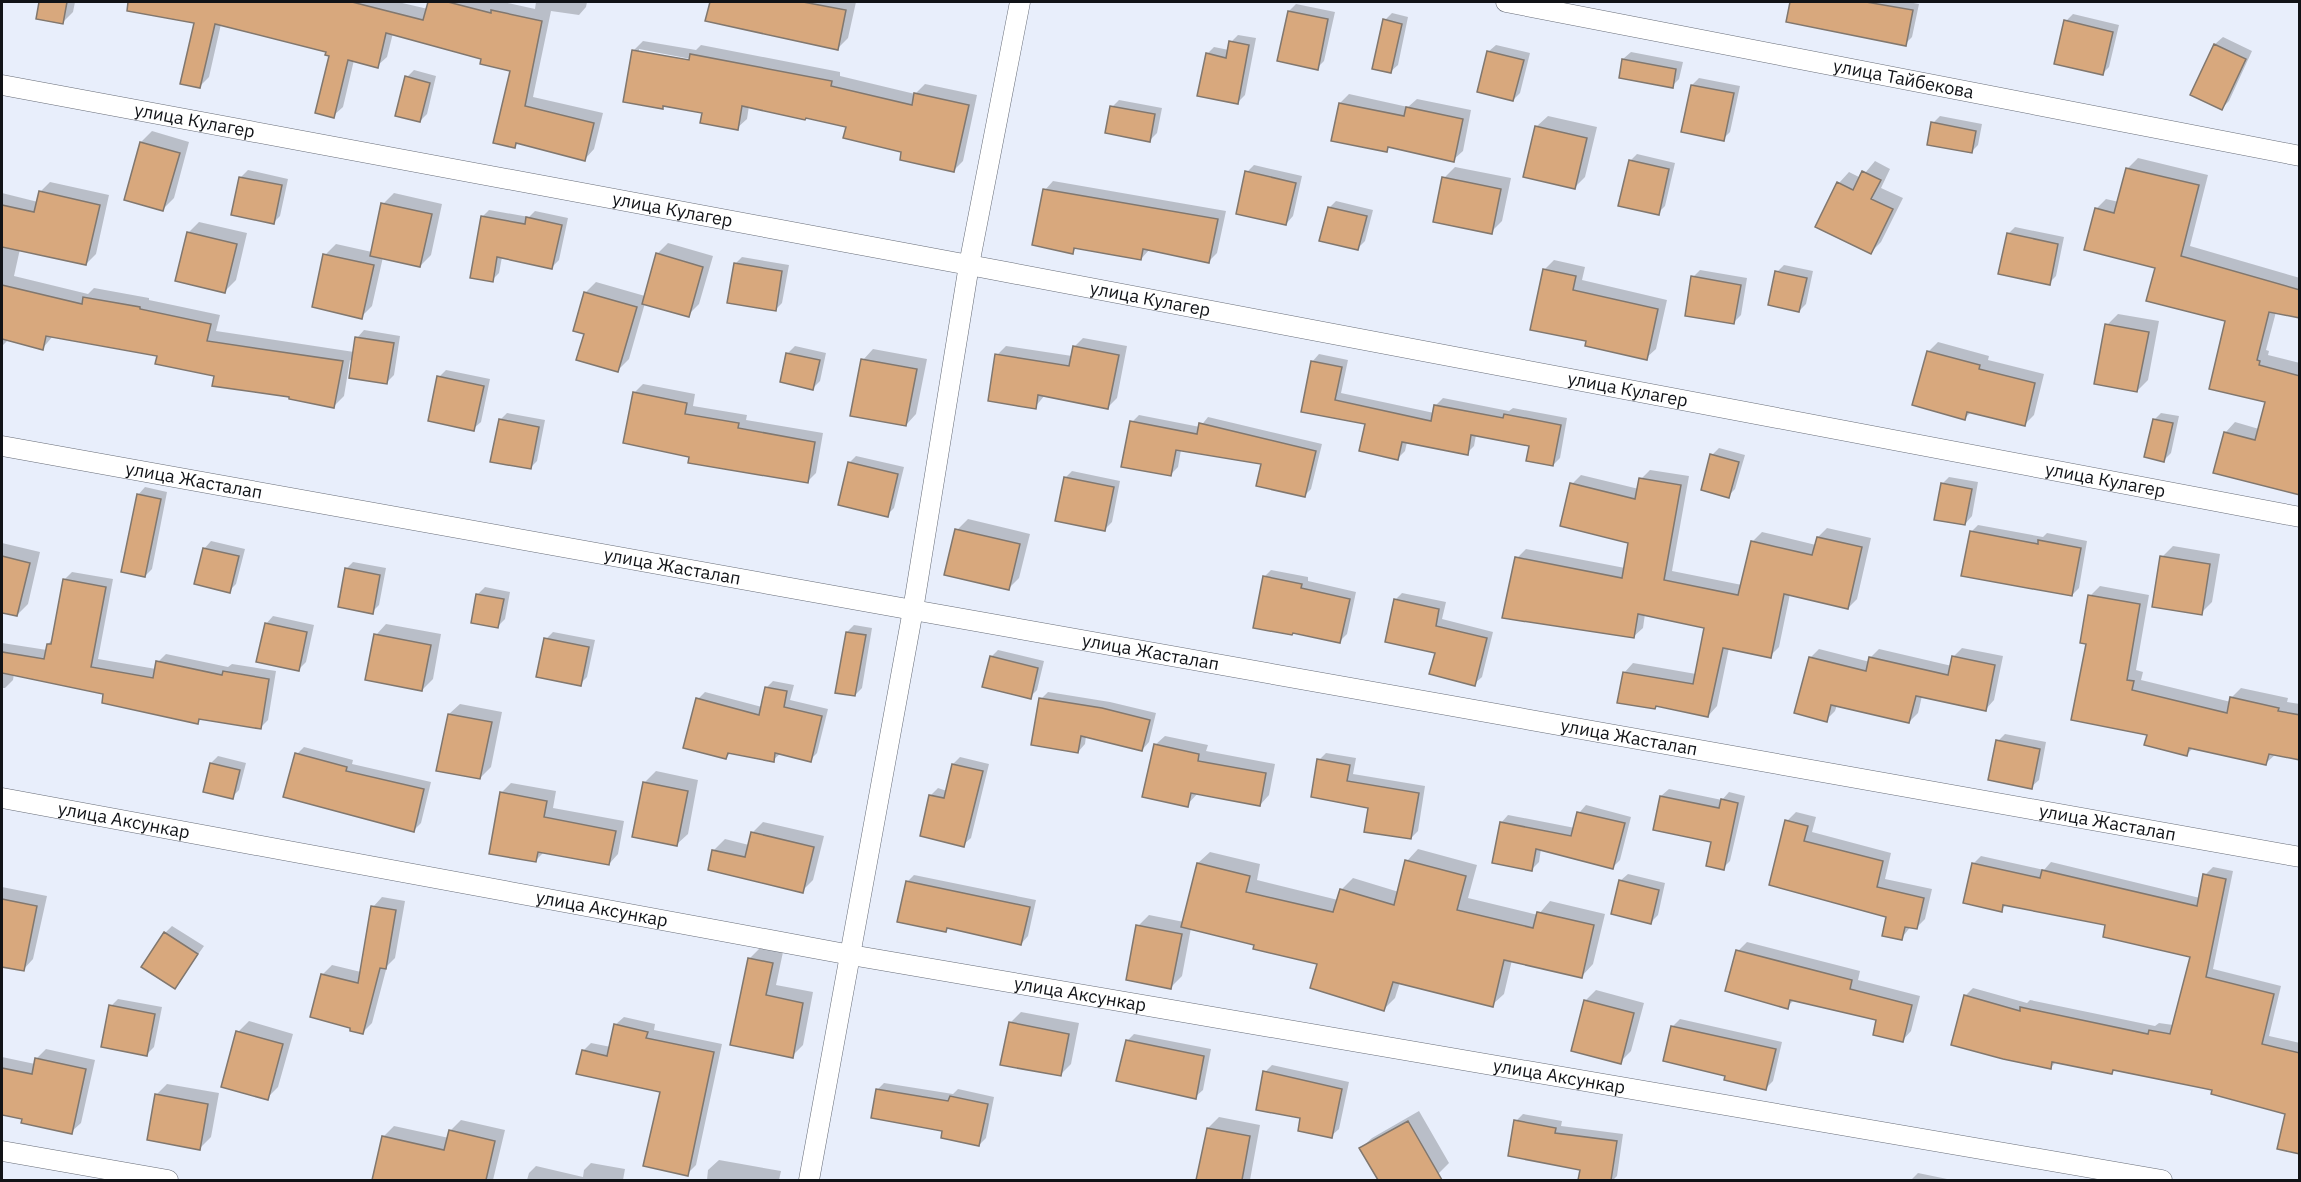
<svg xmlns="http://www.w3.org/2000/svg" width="2301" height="1182" font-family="'IBM Plex Sans',sans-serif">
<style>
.shadow{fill:#0003;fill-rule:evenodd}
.building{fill:#d8a87d;stroke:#81776e;stroke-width:1.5}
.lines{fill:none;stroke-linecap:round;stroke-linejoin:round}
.minor-casing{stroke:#676c77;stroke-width:21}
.minor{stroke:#fff;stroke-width:20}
.labels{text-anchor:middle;stroke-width:4.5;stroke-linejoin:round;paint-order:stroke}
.street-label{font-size:18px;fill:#111317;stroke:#e8eefb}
</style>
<rect width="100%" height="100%" fill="#e8eefb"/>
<path class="shadow" d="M40 2H86L84 3 75 2 73 12 62 23 37 18Z
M139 2H398L428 9 430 2H493L500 3 503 2 535 9 536 2H587L586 7 579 15 551 11 533 97 603 113 594 149 585 159 519 142 515 146 512 70 482 58 393 33 387 57 377 66 354 60 343 107 333 116 331 55 328 51 221 24 209 77 199 87 196 22 137 11Z
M711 2H856L848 38 837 49 707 20Z
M1791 2H1908L1919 4 1912 37 1905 44 1787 21Z
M1296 4 1335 12 1324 61 1317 68 1289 11Z
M1392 13 1408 17 1398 65 1390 72 1385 20Z
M2073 14 2119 25 2109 67 2102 74 2066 21Z
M1238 35 1256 38 1245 95 1238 102 1207 54 1214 47 1229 50 1231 42Z
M2223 37 2252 51 2229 101 2222 108 2192 94 2215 44Z
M643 41 696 50 701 45 840 72V76L915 94 925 84 977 95 963 161 954 170 848 126 749 106 747 119 737 128 704 112 665 105 662 108 634 50ZM639 49 696 60V63L639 53Z
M1496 45 1530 53 1520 93 1513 100 1488 52Z
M1631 52 1683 62 1679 79 1672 86 1623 59Z
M414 70 436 76 427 114 420 121 407 77Z
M1699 78 1740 86 1730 132 1723 139 1692 85Z
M1349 94 1408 107 1417 99 1471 110 1463 151 1453 160 1390 146 1386 151 1340 103Z
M1119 100 1162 108 1157 133 1150 140 1112 107Z
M1548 116 1597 127 1585 177 1574 188 1537 126Z
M1940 116 1982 124 1978 145 1971 152 1933 123Z
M152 131 189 142 174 198 163 209 141 142Z
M1637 154 1675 163 1665 206 1658 213 1630 161Z
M2138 158 2208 175 2190 246 2300 278V316L2276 312 2266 350 2269 351 2268 355 2300 363V493L2225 433 2235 422 2259 429 2267 401 2227 320 2156 267 2096 209 2106 199 2119 202 2128 168Z
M1875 161 1890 169 1881 188 1903 198 1881 242 1871 252 1839 183 1849 172 1861 178Z
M1254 165 1302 176 1293 216 1286 224 1247 172Z
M1455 167 1511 178 1502 221 1491 232 1444 178Z
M248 170 288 179 280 216 273 223 233 214 241 177Z
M1053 181 1226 211 1217 253 1209 261 1149 250 1141 259 1077 247 1073 252 1045 190Z
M50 182 109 195 96 254 86 264 20 249 14 276 88 294 94 288 149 298V300L220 315 216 331 354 352 357 338 364 330 400 336 394 375 387 382 350 360 344 396 334 406 215 375 159 355 53 336 42 349 8 340 2 346V193L38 202 40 192Z
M394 193 442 204 431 255 420 266 383 257 372 306 361 317 325 255 336 244 372 252 383 204Z
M1336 201 1373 210 1365 241 1358 248 1329 208Z
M489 210 529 217 535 211 568 218 559 260 552 267 502 257 499 273 492 280 482 217Z
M199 222 247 233 236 280 225 291 188 233Z
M2015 227 2064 237 2056 276 2049 283 2008 234Z
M668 243 713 256 699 304 688 315 645 303 629 359 618 370 586 332 585 293 596 282 645 296 657 254Z
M742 257 789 265 782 303 775 310 735 264Z
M1554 260 1585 267 1582 280 1667 300 1656 349 1646 358 1588 340 1544 270Z
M1784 265 1813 271 1806 304 1799 311 1777 272Z
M1700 270 1747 278 1741 315 1734 322 1693 277Z
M2118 314 2159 321 2148 380 2137 391 2107 325Z
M1083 338 1127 346 1117 398 1107 408 1045 395 1035 407 997 355 1006 346 1072 356 1074 347Z
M1938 342 1989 356 1988 360 2044 374 2034 415 2024 425 1971 412 1965 418 1928 352Z
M795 346 826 353 820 381 813 388 788 353Z
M873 349 927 359 916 414 906 425 863 360Z
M1319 354 1348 360 1341 393 1434 413 1436 405 1443 398 1509 411 1513 408 1567 418 1560 458 1553 465 1531 445 1476 435 1474 446 1467 453 1407 442 1405 451 1398 458 1367 423 1303 411 1312 362Z
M446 370 490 379 481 422 473 429 439 377Z
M643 384 695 394 693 406 747 415 746 420 823 433 816 473 808 481 690 456 635 392Z
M507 413 545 420 537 461 530 468 500 420Z
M2161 413 2179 416 2171 453 2164 460 2154 420Z
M1139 415 1200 427 1208 417 1322 444 1311 489 1304 496 1263 462 1181 450 1178 467 1171 474 1132 422Z
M1719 448 1745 455 1735 489 1728 496 1712 455Z
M856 456 904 467 894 508 887 515 849 463Z
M1650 470 1689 476 1672 571 1742 585 1753 541 1762 532 1816 545 1818 537 1827 528 1871 538 1857 599 1848 608 1790 594 1779 647 1770 656 1729 648 1717 706 1708 716 1657 705 1655 707 1624 673 1633 663 1696 674 1706 627 1645 614 1643 628 1633 637 1517 558 1526 549 1625 568 1630 542 1572 484 1581 475 1639 489 1641 479Z
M1072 471 1120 481 1112 522 1105 529 1065 478Z
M1949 477 1978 482 1972 516 1965 524 1942 484Z
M145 487 167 492 152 569 145 576 138 495Z
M968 519 1030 534 1019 578 1008 589 957 530Z
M1978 525 2043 537 2047 533 2087 541 2079 588 2072 595 1971 532Z
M211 541 245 549 236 584 229 591 204 549Z
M2 543 40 552 28 604 17 615 2 611Z
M2173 546 2220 554 2212 602 2201 613 2162 557Z
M353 562 386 568 379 605 372 612 346 569Z
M1271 570 1308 577V581L1356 592 1347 634 1339 642 1264 577Z
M72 572 113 579 98 659 156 669 158 662 166 654 228 667 232 664 276 671 268 720 260 728 202 718 197 722 105 692 14 674 13 680 5 688H2V643L47 650 48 644 53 639 64 580Z
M2100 586 2149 595 2136 670 2143 672 2141 680 2231 702V698L2241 688 2288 698 2287 702 2300 704V758L2276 754 2266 763 2194 747 2187 754 2149 734 2088 643 2090 596Z
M485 587 510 592 505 619 498 626 472 622 478 594Z
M1402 593 1446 602 1442 619 1493 632 1482 677 1474 684 1436 651 1395 600Z
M273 616 314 625 306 662 299 669 266 624Z
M386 624 441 634 433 679 422 690 376 635Z
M854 625 872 628 862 688 855 695 847 632Z
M553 632 595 640 587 677 580 684 546 639Z
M1962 648 2003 656 1994 700 1986 709 1922 696 1918 713 1909 722 1837 705 1835 711 1826 720 1810 658 1819 649 1870 662 1871 657 1879 649 1952 666 1953 657Z
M998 650 1044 661 1037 690 1030 697 991 657Z
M773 681 794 685 790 700 828 709 817 753 810 760 781 753 773 760 732 752 726 757 698 699 705 692 762 707 766 688Z
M1048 692 1110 702 1156 713 1149 742 1142 750 1086 736 1085 744 1078 752 1041 699Z
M460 704 502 712 491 767 480 778 449 714Z
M2005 734 2046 742 2039 780 2031 787 1998 741Z
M1165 736 1208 745 1206 751 1275 764 1269 795 1260 805 1198 793 1187 805 1155 745Z
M304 747 353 760 352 764 431 782 421 823 414 830 297 754Z
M1326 753 1356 758 1353 774 1425 786 1418 831 1411 838 1370 806 1319 760Z
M218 756 246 763 239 790 232 797 211 763Z
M960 757 989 764 971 838 963 845 931 795 938 788 947 791 953 764Z
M656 771 698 780 688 834 677 844 645 782Z
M511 783 556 791 553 808 624 821 618 854 609 864 544 852 536 860 501 793Z
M1669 789 1722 800 1729 792 1745 796 1730 861 1723 868 1713 841 1655 829 1661 796Z
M1586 805 1631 817 1620 860 1613 867 1541 849 1539 862 1532 869 1501 823 1508 815 1575 828 1579 813Z
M1796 812 1816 817 1812 832 1891 853 1885 879 1932 889 1925 919 1916 928 1911 926 1901 939 1888 916 1771 884 1787 821Z
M763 822 824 836 813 880 802 891 709 869 714 850 725 839 749 845 752 833Z
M1418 849 1477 865 1468 898 1538 915 1550 901 1605 914 1593 964 1582 976 1512 960 1504 994 1492 1005 1400 982 1395 998 1384 1009 1319 963 1256 944 1191 928 1182 976 1171 987 1138 926 1149 915 1184 922 1198 863 1210 852 1260 864 1257 880 1338 900 1341 890 1353 878 1399 892 1407 861Z
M1981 856 2044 870 2051 862 2200 898 2205 875 2213 867 2233 871 2213 969 2281 986 2269 1036 2300 1043V1153L2286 1112 2214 1088 2114 1069 2111 1072 2056 1062 2051 1067 1965 996 1973 988 2027 1003 2030 1000 2155 1026 2159 1023 2173 1025 2192 956 2107 924 2007 904 2001 910 1973 864Z
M1628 874 1665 883 1658 915 1651 922 1620 881Z
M914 875 1036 900 1028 936 1021 944 949 927 945 931 907 882Z
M2 887 47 896 33 959 23 970 2 965Z
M382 897 405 901 395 958 387 966 372 1023 363 1032 323 974 332 965 361 972 373 907Z
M172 926 204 946 175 987 143 966 165 933Z
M1747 942 1860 971 1858 980 1920 996 1911 1031 1902 1041 1878 1019 1795 999 1787 1007 1738 951Z
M760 948 783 952 776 985 813 992 803 1045 792 1056 749 959Z
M1596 990 1644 1003 1631 1051 1620 1062 1585 1001Z
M118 999 162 1007 154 1047 147 1054 111 1006Z
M1021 1012 1079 1023 1071 1064 1060 1075 1010 1023Z
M624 1017 655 1024 654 1030 722 1044 696 1165 687 1174 662 1090 583 1051 591 1043 611 1047 615 1025Z
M1680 1019 1782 1042 1773 1081 1766 1088 1726 1075 1665 1060 1673 1026Z
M249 1021 293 1034 278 1087 267 1098 238 1032Z
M1134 1034 1211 1049 1203 1090 1195 1097 1127 1041Z
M46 1049 95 1060 81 1123 71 1132 2 1113V1057L35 1064 36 1059Z
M1272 1065 1349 1082 1339 1129 1331 1136 1302 1117 1265 1072Z
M884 1083 953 1094 958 1089 994 1097 986 1138 979 1145 944 1130 877 1090Z
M167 1084 219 1093 211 1137 200 1148 156 1095Z
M1419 1111 1449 1163 1438 1174 1427 1180H1379L1361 1148 1372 1138Z
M1523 1114 1562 1121 1561 1126 1623 1134 1617 1176 1613 1180 1580 1179 1581 1169 1516 1121Z
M1219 1117 1260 1125 1250 1180H1198L1208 1128Z
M461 1120 505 1130 493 1180H373L383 1137 394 1126 449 1138 450 1131Z
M719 1160 781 1171 779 1180H707L708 1170Z
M591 1163 625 1169 623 1180H527L529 1173 536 1166 583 1177 584 1170Z
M1918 1173 1952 1180H1911Z"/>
<path class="building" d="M39 2H67L63 24 36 19Z
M128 2H352L423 20 428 2H448L491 13V10L542 21 525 106 594 123 585 161 516 143 515 148 493 143 510 71 480 64 481 59 386 33 378 68 348 60 334 118 315 113 329 56 325 55 326 52 215 24 200 88 180 84 194 23 127 11Z
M710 2H803L846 10 838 50 705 21Z
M1790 2H1866L1913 10 1906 46 1786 22Z
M1288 11 1328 19 1318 70 1277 61Z
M1383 19 1402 24 1391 73 1372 69Z
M2064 20 2113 32 2103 75 2054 64Z
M1229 41 1249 45 1238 104 1197 96 1206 53 1226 58Z
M2214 44 2246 59 2222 110 2190 95Z
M632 50 689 60 690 54 832 81 831 86 912 105 914 93 969 105 954 172 900 160 901 152 843 138 846 127 806 118 805 120 742 106 738 130 700 123 702 113 663 106V109L623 102Z
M1487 51 1524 60 1513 101 1477 92Z
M1622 59 1676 69 1673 88 1619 78Z
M405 76 430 83 420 122 395 116Z
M1691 85 1734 93 1724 141 1681 132Z
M1339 103 1404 116 1406 107 1463 119 1454 162 1388 147 1387 152 1331 141Z
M1110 106 1155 114 1150 142 1105 133Z
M1931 122 1976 131 1972 153 1927 145Z
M1535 126 1587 138 1575 189 1523 177Z
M140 142 180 153 163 211 124 200Z
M1629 160 1669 169 1659 215 1618 206Z
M2126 168 2199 185 2181 256 2300 290V318L2269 312 2257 360 2260 361 2259 365 2300 376V495L2213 473 2224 432 2255 440 2265 402 2209 389 2225 321 2146 301 2155 268 2084 250 2095 208 2114 213Z
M1245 171 1296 183 1286 225 1236 214Z
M1862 171 1881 180 1871 199 1893 209 1871 254 1815 227 1837 182 1853 190Z
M239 177 282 185 274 224 231 215Z
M1442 177 1501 189 1492 234 1433 222Z
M1043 189 1218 219 1209 263 1143 249 1141 260 1074 248 1073 254 1032 245Z
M39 191 100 205 86 265 2 247V205L34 212Z
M381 203 432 214 420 267 370 256Z
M1328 207 1367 216 1358 250 1319 241Z
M481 216 525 224 526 217 562 225 552 269 497 257 493 282 470 278Z
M187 232 237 244 225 293 175 281Z
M2007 233 2058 244 2050 285 1998 274Z
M656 253 703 267 689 317 642 304Z
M323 254 374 265 362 319 312 307Z
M734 263 782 271 776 311 727 303Z
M1543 269 1576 276 1573 290 1658 309 1647 360 1585 346 1586 341 1530 330Z
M1775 271 1807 278 1799 312 1768 305Z
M1691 276 1741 285 1734 324 1685 316Z
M2 285 82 304 83 297 140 307V309L211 324 207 341 343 361 334 408 289 399V397L212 386 214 376 155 364 157 356 46 336 43 350 2 339Z
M584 292 637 307 618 372 576 360 584 334 573 331Z
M2105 324 2149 332 2137 392 2094 384Z
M355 337 394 343 387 384 349 378Z
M1073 346 1119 355 1108 409 1038 395 1036 409 988 401 995 354 1069 366Z
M1927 351 1980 365 1979 369 2035 383 2025 426 1967 412 1965 420 1912 405Z
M786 353 820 360 813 390 780 382Z
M861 359 917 369 906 426 850 416Z
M1311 361 1342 367 1335 400 1431 421 1434 405 1503 418 1504 414 1561 425 1553 466 1526 461 1529 446 1471 435 1468 455 1402 442 1398 460 1359 451 1365 424 1301 412Z
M437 376 484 386 474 431 428 421Z
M633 392 687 403 685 414 739 423 738 428 815 442 808 483 688 463 689 457 623 443Z
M499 419 539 427 531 469 490 462Z
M2153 419 2173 423 2164 462 2144 457Z
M1130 421 1197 434 1199 423 1316 451 1305 497 1256 486 1261 464 1176 450 1171 476 1121 467Z
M1710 454 1739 462 1729 498 1701 490Z
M848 462 898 474 888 517 838 505Z
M1064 477 1114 487 1105 531 1055 521Z
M1639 478 1681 485 1664 580 1738 595 1751 541 1812 555 1817 537 1862 547 1848 609 1784 594 1771 658 1723 648 1708 717 1656 706 1655 709 1617 703 1623 672 1693 684 1704 628 1638 614 1634 638 1502 618 1515 557 1622 578 1628 543 1560 526 1570 483 1635 499Z
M1941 483 1972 489 1965 525 1934 520Z
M137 494 161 499 145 577 121 572Z
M955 529 1020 544 1009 590 944 575Z
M1970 531 2038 544V540L2081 548 2072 596 1961 576Z
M203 548 239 556 230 593 194 584Z
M2 556 30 563 17 616 2 613Z
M2160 556 2210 564 2202 615 2152 607Z
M345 568 380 575 373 614 338 607Z
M1263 576 1302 584 1301 588 1350 599 1340 643 1293 633 1292 635 1253 628Z
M63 579 106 587 91 667 153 678 156 661 222 675 223 671 269 679 261 729 199 719 198 724 102 703 103 694 2 673V652L44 659 47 644H51Z
M476 594 504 599 498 628 471 623Z
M2088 595 2140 604 2127 680 2134 681 2132 690 2227 713 2230 697 2279 708 2278 711 2300 715V760L2269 754 2266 765 2189 748 2187 756 2144 745 2147 735 2071 720 2086 644 2080 643Z
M1394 599 1439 609 1436 626 1487 638 1475 686 1429 674 1435 653 1385 642Z
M265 623 307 632 299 671 256 662Z
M846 632 866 635 855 696 835 693Z
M374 634 431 645 422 691 365 680Z
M544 638 589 647 581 686 536 677Z
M990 656 1038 668 1031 699 982 687Z
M1952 656 1995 665 1986 711 1916 696 1909 723 1831 705 1827 722 1794 713 1809 657 1866 671 1869 657 1948 675Z
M765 687 787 691 784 707 822 716 811 762 775 753 774 762 728 753 726 759 683 748 696 698 759 715Z
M1039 698 1102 708 1150 720 1142 751 1081 736 1078 753 1031 745Z
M448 714 492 722 480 779 436 771Z
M1996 740 2040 749 2032 789 1988 780Z
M1154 744 1199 754 1198 761 1266 773 1260 806 1191 793 1188 807 1142 797Z
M295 753 347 767 346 771 424 789 414 832 283 797Z
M1317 759 1350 765 1347 781 1419 793 1411 839 1364 832 1368 808 1311 797Z
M210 763 240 770 233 799 203 792Z
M952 764 983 771 964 847 920 836 929 795 944 798Z
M643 782 688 791 677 846 632 837Z
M500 792 547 801 544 817 616 831 609 865 538 852 536 862 489 854Z
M1660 796 1719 808 1721 799 1738 803 1724 870 1706 866 1711 842 1653 830Z
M1577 812 1625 823 1613 869 1536 849 1532 871 1492 863 1500 822 1571 836Z
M1785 820 1808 826 1804 841 1883 861 1877 887 1924 898 1917 929 1905 927 1902 940 1882 936 1886 917 1769 885Z
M751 832 814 847 803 893 708 870 712 850 745 857Z
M1405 860 1466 876 1457 910 1533 928 1537 912 1594 925 1582 978 1504 960 1493 1007 1393 982 1384 1011 1310 988 1317 964 1253 949 1254 945 1181 927 1197 863 1250 876 1246 892 1333 912 1340 889 1394 905Z
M1972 863 2040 878 2042 870 2197 906 2203 874 2226 879 2206 977 2274 994 2262 1044 2300 1053V1154L2277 1149 2285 1114 2211 1094 2212 1090 2113 1070 2112 1074 2052 1062 2051 1069 2003 1059 1951 1045 1964 995 2020 1011V1007L2148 1034 2149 1030 2170 1034 2190 957 2103 937 2105 925 2003 905 2002 912 1963 903Z
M1619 880 1659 890 1651 924 1611 914Z
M906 881 1030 907 1021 945 947 928 946 932 897 922Z
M2 899 37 906 24 971 2 967Z
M371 906 396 910 386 969 380 968 363 1034 350 1031V1028L310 1017 321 974 358 983Z
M1136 925 1182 934 1171 989 1126 980Z
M164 932 198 954 175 989 141 967Z
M1736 950 1852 980 1850 989 1912 1005 1903 1042 1873 1035 1876 1020 1790 1000 1788 1009 1725 991Z
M748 958 773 963 766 995 803 1003 793 1058 730 1045Z
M1584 1000 1634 1013 1621 1064 1571 1051Z
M109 1005 155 1014 147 1056 101 1047Z
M1009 1022 1069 1034 1061 1076 1000 1065Z
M614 1024 648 1032 646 1038 714 1052 688 1176 643 1166 660 1092 576 1074 582 1050 607 1056Z
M1671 1026 1776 1049 1766 1090 1724 1080 1725 1076 1663 1061Z
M236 1031 283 1044 268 1100 221 1087Z
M1126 1040 1204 1056 1196 1099 1116 1081Z
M35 1058 86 1069 72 1134 21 1123 22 1119 2 1115V1068L32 1074Z
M1263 1071 1342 1089 1332 1138 1298 1131 1300 1118 1256 1110Z
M876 1089 948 1101 950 1096 988 1104 979 1146 941 1138 942 1131 871 1118Z
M155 1094 208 1104 200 1150 147 1140Z
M1514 1120 1556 1128 1555 1133 1617 1141 1611 1180H1578L1580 1170 1508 1156Z
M1408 1121 1442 1180H1378L1359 1148Z
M1207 1128 1250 1136 1242 1180H1196Z
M449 1130 495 1141 486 1180H372L382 1136 444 1150Z"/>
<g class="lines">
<defs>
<g id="minor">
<path id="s1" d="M1506 2 2300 156"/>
<path id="s2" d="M2 85 969 265 2300 517"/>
<path id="s3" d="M2 446 913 610 2300 857"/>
<path id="s4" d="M2 798 851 955 2162 1180"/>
<path d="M2 1151 168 1180"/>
<path d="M809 1180 913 610 969 265 1020 2"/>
</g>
</defs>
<use href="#minor" class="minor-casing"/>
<use href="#minor" class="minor"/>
</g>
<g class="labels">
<g class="street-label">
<text dy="6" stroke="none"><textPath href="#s1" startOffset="405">улица Тайбекова</textPath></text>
<text dy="6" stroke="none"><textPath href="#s2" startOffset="196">улица Кулагер</textPath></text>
<text dy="6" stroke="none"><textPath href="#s2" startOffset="682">улица Кулагер</textPath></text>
<text dy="6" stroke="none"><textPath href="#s2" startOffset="1168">улица Кулагер</textPath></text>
<text dy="6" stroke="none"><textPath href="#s2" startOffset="1654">улица Кулагер</textPath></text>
<text dy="6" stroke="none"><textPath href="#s3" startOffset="195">улица Жасталап</textPath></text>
<text dy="6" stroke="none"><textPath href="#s2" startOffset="2140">улица Кулагер</textPath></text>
<text dy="6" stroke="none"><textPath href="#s3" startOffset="681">улица Жасталап</textPath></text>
<text dy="6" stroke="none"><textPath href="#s3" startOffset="1167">улица Жасталап</textPath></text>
<text dy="6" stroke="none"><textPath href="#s3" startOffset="1653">улица Жасталап</textPath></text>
<text dy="6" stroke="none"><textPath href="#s4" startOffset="124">улица Аксункар</textPath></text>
<text dy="6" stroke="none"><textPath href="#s3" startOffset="2139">улица Жасталап</textPath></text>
<text dy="6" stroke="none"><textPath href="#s4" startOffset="610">улица Аксункар</textPath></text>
<text dy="6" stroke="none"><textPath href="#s4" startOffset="1096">улица Аксункар</textPath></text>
<text dy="6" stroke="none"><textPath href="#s4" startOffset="1582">улица Аксункар</textPath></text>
</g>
</g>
<rect width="2301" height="1182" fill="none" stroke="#111317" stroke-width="6"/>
</svg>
